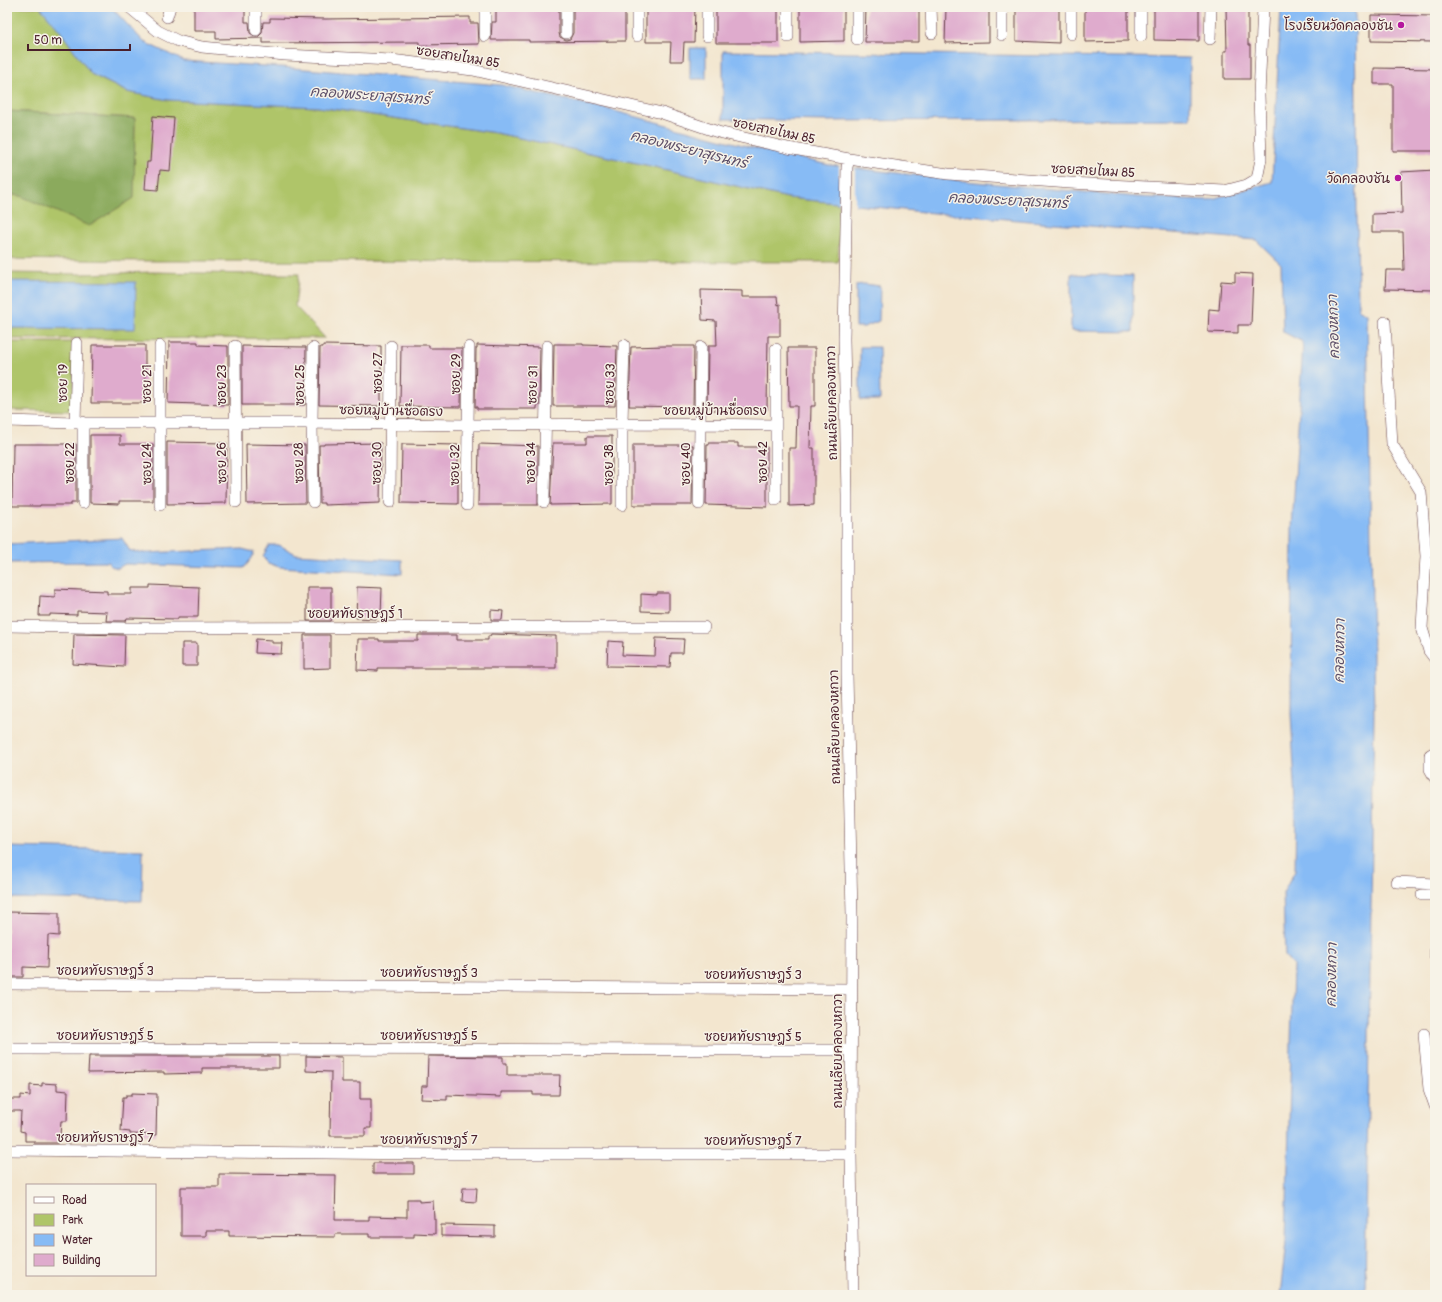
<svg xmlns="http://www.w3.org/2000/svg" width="1442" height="1302" font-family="Pangolin,'Playpen Sans Thai',sans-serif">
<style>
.green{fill:#afc569;stroke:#7c724a}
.forest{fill:#8baa5d;stroke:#6a6444}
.water{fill:#87bbf5;stroke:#686d90}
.pier{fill:#f3e6cf}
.building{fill:#dfabcd}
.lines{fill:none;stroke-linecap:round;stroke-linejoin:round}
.minor-casing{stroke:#633d44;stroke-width:12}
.minor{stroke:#fff;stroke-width:11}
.poi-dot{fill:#b5179e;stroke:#f7f3e8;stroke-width:1.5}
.labels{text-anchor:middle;stroke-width:3;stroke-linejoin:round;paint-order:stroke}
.poi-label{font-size:13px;fill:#4a1f2b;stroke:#f7f3e8;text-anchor:end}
.street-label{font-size:13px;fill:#4a1f2b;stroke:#f7f3e8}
.water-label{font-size:14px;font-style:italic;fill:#5c4e68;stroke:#f7f3e8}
</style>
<rect width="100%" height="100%" fill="#f7f3e8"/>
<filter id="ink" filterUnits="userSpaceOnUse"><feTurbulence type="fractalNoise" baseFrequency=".025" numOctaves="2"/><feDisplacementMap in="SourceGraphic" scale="8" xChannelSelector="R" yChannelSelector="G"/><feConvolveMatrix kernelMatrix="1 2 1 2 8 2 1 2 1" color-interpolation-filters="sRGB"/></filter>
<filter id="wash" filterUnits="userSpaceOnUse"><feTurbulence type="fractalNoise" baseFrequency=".012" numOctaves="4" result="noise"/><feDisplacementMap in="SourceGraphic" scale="16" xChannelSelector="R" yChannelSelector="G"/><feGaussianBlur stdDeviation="0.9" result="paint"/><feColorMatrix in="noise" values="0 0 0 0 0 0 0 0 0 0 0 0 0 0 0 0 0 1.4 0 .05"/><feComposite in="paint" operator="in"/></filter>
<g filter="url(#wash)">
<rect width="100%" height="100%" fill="#f3e6cf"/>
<path class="green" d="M7 7H40L60 30 91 74 127 92 169 100 318 107 496 133 646 165 788 198 839 203 840 221 838 262 146 261 7 259V194L21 196 133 198 135 118 7 111Z
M153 272 254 274H299L295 306 325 338 7 339V273L81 274Z
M7 342H74V411L7 410Z"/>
<path class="forest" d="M7 111 135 118 134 198 89 226 21 196 7 194Z"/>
<path class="water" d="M40 7H111L144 42 184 61 281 67 501 85 607 109 750 147 829 165 965 181 1137 197 1208 200 1272 182 1281 7H1355L1358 309 1367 314 1374 715 1365 1295H1280L1286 1242 1293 965 1285 956 1283 893 1295 871 1296 803 1291 714 1292 529 1303 342 1283 332 1281 264 1256 240 923 212 788 198 646 165 496 133 318 107 168 100 127 92 91 74 60 31Z
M690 48H706V79H690Z
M723 51 1190 58V119L826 121 723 119Z
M1071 274 1133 276V332L1071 331Z
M7 281 136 282 135 329 7 328Z
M864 284 880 286 879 321 864 327H856V285Z
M860 347H879L880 400H860Z
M122 538 130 551 144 553 242 549 254 552 252 558 244 568 125 564 118 568 110 566 108 562 7 563V544Z
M269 545H279L296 554 402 560V574L279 567 268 563 263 556Z
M7 847 143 850 142 901 7 898Z"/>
<path class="pier" d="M839 166 855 168V207L839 205Z"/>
<g id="blocks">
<path class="building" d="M194 7H245V22H249L250 33 256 37 259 36 262 33 263 22H270V18L326 19 470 17V23H478L479 44 419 45V42L263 43V38L216 39V31H194Z
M496 7H559V33L560 37 566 40 570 39 573 33V7H625V41L529 42V40H491L492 22H496Z
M646 7H695L694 42H684L683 61H670L671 42H646Z
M716 7H778V43H716Z
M800 7H844V41L800 42Z
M866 7H919V42H865Z
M946 7H989V42L945 43Z
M1016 7H1059V43L1016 41Z
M1085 7H1128V41L1085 42Z
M1154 7H1199V41L1154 40Z
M1226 7H1248V45H1250V79H1224V51H1227Z
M1371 15 1435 16V42L1371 41Z
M1374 68 1435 69V151H1393V84H1374Z
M153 116 174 118 170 171 160 170 158 190 145 189 147 162H150Z
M1435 170V290L1385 289 1386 270H1404L1403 232H1372V214L1402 213 1401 172Z
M1235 273 1253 274 1251 325H1238V333L1208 332 1209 309 1219 310 1221 281 1235 282Z
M701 290 742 291V297H777L778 305 780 304V336H768L767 410H711V407H707L708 346H717L716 321 702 320Z
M169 342H198V345L228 346V405L168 403Z
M554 344H583V345L617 346 615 406H553Z
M92 345H145V403H91Z
M323 345 381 346V406L319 405 320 347H323Z
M401 345H429V348H462L461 407 400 406Z
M477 345 540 347 539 406H537V409H477V407H475L476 348H477Z
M242 346 306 347 305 405H242Z
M665 346H694L693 407 629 406 631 347Z
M788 348H815V406H811L810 448H814V505L789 506V448H796L797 406H789Z
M90 435H120V444H153V501H119V504L90 503Z
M587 436H612V504L550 505 553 443H587Z
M167 442 227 443 226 503 167 504Z
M381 443 380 503 324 505V503H320L319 445H324V444Z
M709 443H738V447H767V507L706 505 707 445H709Z
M13 444H76V503H71V505H40V506H12Z
M246 444 305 445 306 503 247 504Z
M402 444 458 445V504L401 503Z
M479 444 538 446V505H478Z
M633 445H693L692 505H633Z
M150 585 199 587 198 617H178V619L127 618 126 621H106L107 612 77 611V615L50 614V616H39L40 596 55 597V589L107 591V594H132V588H150Z
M307 587H331V619L330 621H307Z
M357 587 382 588 381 616 376 615V619L356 618Z
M657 593H669V612L641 611V594L657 595Z
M491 610 503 611 502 620H491Z
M74 634 125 635 124 667 73 664Z
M491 634 556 636V668H378V671L357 670 358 639H379V641H418V635H457V640H488V636H490Z
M304 635H330V668L304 669Z
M656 638 684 639 683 653H671L670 667 607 666 608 641 623 642 622 655 655 656Z
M256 639 272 640V643H282L281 654 255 653Z
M182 643H197V666H182Z
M7 912 59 913V936L48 935 47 968 23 967V977H7Z
M89 1056H279V1068H202V1073L164 1074V1072L88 1073Z
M306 1056 342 1057V1082H360V1099H371V1128H365V1136H330L331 1072 306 1071Z
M428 1056 503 1057V1063H507V1075H560L559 1095H533V1092H501V1097L447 1095V1100L421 1099 422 1086H427Z
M42 1083 57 1084V1090L68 1091 67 1121H61L60 1136H58V1143H34V1141H25V1132L20 1131 21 1111H8V1099H21V1095L30 1096V1085L42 1086Z
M132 1093 157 1094 156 1135 130 1134V1132L121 1131 123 1097H126V1095H132Z
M373 1163H414V1174H373Z
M219 1174 336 1175 335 1220H369V1216L407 1217V1199H419V1202L433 1201 434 1219H435V1234L414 1233V1237H369V1234H335V1237L229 1236V1231H206V1236H181V1187H219Z
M463 1188H477L476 1202 462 1201Z
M441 1225 495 1226V1237L441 1236Z"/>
</g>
</g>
<g filter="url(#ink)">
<use href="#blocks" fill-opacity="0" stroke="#633d44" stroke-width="1"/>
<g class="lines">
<defs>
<path id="minor" d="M129 7 158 31 178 41 202 47 285 55 391 60 473 70 662 113 718 132 788 148 849 159 948 174 1070 183 1224 191 1247 185 1257 179 1261 159 1259 95 1263 7
M485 7V36
M707 7V36
M788 7V37
M857 7V39
M931 7 932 33
M1002 7V35
M1071 7V34
M167 17 170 7
M256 30V7
M566 33V7
M637 36V7
M1141 36V7
M1210 39 1211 7
M849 159 847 167 844 339 847 496V674L852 916 851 1154 853 1295
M1385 322 1392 444 1421 492 1426 556 1422 628 1429 651 1435 659
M235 346 236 502
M7 421 75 423H312L468 425 699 424 775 425
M83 422V503
M75 423 77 343
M776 500V349
M313 502 312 423 313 348
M390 502 391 346
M544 502 547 346
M699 504 701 347
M160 505V346
M467 505 469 347
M622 505V424L624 345
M7 626 128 628 704 627
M1435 752 1430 755V769L1435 778
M1397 882 1435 884
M1422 895H1435
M1435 956V948
M7 984 851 989
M1424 1034 1429 1089 1435 1106
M7 1049 851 1050
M7 1150 429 1154H851"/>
</defs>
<use href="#minor" class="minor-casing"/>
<use href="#minor" class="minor"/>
</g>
</g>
<g class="poi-dot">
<circle cx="1401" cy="25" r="4"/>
<circle cx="1398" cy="178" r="4"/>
</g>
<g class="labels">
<g class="poi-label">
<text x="1393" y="30">โรงเรียนวัดคลองชัน</text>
<text x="1390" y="183">วัดคลองชัน</text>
</g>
<g class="street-label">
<text transform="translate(458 56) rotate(9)" y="5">ซอยสายไหม 85</text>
<text transform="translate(774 130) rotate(12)" y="5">ซอยสายไหม 85</text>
<text transform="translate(1093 170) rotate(3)" y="5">ซอยสายไหม 85</text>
<text transform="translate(377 373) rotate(-90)" y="5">ซอย 27</text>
<text transform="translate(455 374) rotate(-89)" y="5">ซอย 29</text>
<text transform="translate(62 383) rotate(-89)" y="5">ซอย 19</text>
<text transform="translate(146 384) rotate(-89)" y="5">ซอย 21</text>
<text transform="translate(609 384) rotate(-88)" y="5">ซอย 33</text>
<text transform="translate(221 385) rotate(-90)" y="5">ซอย 23</text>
<text transform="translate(299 385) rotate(-89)" y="5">ซอย 25</text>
<text transform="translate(532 385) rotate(-88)" y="5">ซอย 31</text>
<text transform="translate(831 403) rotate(-91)" y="5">ถนนเลียบคลองหกวา</text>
<text transform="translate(391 410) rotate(1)" y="5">ซอยหมู่บ้านซื่อตรง</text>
<text x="715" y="415">ซอยหมู่บ้านซื่อตรง</text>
<text transform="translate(762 462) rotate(-90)" y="5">ซอย 42</text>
<text transform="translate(69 463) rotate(-90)" y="5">ซอย 22</text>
<text transform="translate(221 463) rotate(-91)" y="5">ซอย 26</text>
<text transform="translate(298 463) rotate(-91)" y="5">ซอย 28</text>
<text transform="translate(376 463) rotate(-89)" y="5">ซอย 30</text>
<text transform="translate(530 463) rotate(-90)" y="5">ซอย 34</text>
<text transform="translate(146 464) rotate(-91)" y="5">ซอย 24</text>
<text transform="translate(685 464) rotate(-90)" y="5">ซอย 40</text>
<text transform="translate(454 465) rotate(-89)" y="5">ซอย 32</text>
<text transform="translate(608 465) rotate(-90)" y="5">ซอย 38</text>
<text x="355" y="618">ซอยหทัยราษฎร์ 1</text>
<text transform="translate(834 727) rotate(-91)" y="5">ถนนเลียบคลองหกวา</text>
<text x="105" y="975">ซอยหทัยราษฎร์ 3</text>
<text x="429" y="977">ซอยหทัยราษฎร์ 3</text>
<text x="753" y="979">ซอยหทัยราษฎร์ 3</text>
<text x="105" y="1040">ซอยหทัยราษฎร์ 5</text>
<text x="429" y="1040">ซอยหทัยราษฎร์ 5</text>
<text x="753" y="1041">ซอยหทัยราษฎร์ 5</text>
<text transform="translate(837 1051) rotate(-90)" y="5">ถนนเลียบคลองหกวา</text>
<text x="105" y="1142">ซอยหทัยราษฎร์ 7</text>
<text x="429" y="1144">ซอยหทัยราษฎร์ 7</text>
<text x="753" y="1145">ซอยหทัยราษฎร์ 7</text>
</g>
<g class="water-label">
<text transform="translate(370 95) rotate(4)" y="5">คลองพระยาสุเรนทร์</text>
<text transform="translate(689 149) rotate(14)" y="5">คลองพระยาสุเรนทร์</text>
<text transform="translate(1008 200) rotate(3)" y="5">คลองพระยาสุเรนทร์</text>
<text transform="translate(1333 327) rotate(-92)" y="5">คลองหกวา</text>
<text transform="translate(1339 651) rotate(-89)" y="5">คลองหกวา</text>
<text transform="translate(1331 975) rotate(-89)" y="5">คลองหกวา</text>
</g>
</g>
<rect width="1442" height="1302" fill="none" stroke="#f7f3e8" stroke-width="24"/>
<rect x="26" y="1184" width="130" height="92" fill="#f7f3e8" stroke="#b29e9c"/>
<rect x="34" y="1197" width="20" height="6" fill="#ffffff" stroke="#b29e9c"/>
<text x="62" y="1204" font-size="12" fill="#4a1f2b">Road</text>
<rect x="34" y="1214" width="20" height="12" fill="#afc569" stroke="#b29e9c"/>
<text x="62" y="1224" font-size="12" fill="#4a1f2b">Park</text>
<rect x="34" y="1234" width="20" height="12" fill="#87bbf5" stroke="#b29e9c"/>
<text x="62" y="1244" font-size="12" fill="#4a1f2b">Water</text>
<rect x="34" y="1254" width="20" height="12" fill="#dfabcd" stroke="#b29e9c"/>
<text x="62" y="1264" font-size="12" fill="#4a1f2b">Building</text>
<path d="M28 44v6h102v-6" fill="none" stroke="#4a1f2b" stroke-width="2"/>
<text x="34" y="44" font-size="12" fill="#4a1f2b" stroke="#f7f3e8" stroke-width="3" paint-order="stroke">50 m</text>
</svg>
